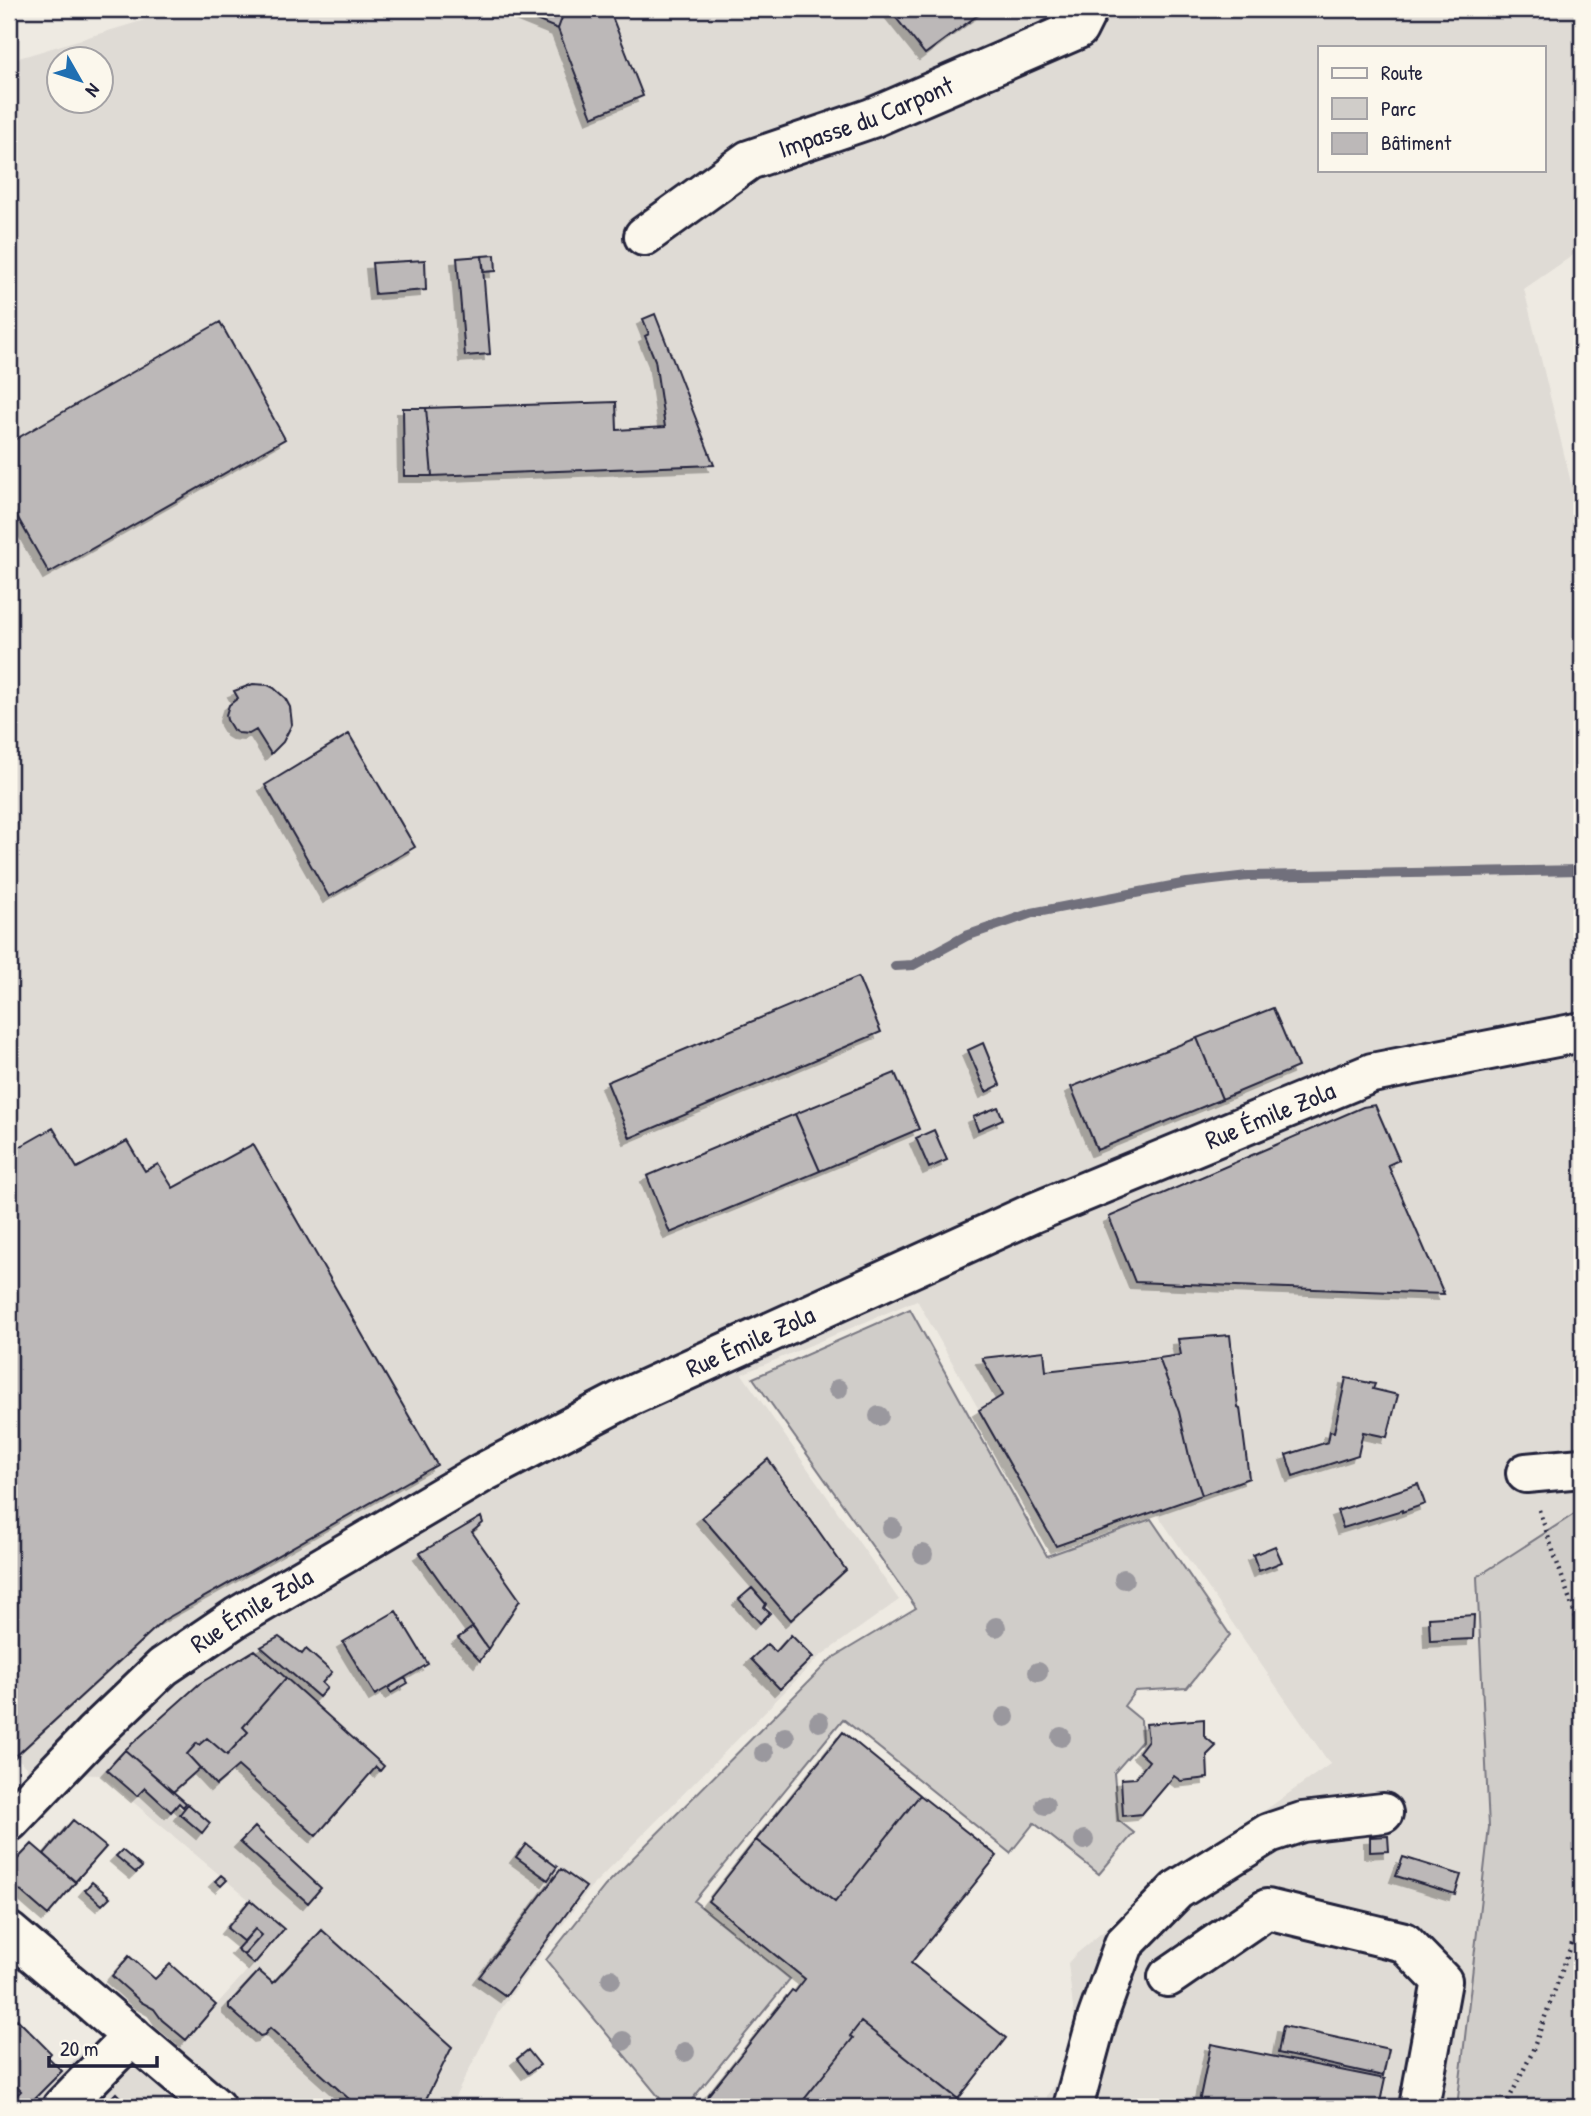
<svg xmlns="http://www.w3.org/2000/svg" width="1591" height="2116" font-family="'Patrick Hand',sans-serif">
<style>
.built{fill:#dfdbd5;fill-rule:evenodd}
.green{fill:#d0cdc9;stroke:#797882;stroke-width:2}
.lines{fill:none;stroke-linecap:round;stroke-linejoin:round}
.stream{stroke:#716f7c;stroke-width:10}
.building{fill:#bcb8b8;stroke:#22223b;stroke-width:2;filter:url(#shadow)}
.minor-casing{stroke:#22223b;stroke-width:44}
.path{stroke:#22223b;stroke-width:4.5;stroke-dasharray:2 5;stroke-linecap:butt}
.minor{stroke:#fbf7ec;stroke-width:38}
.tree{fill:#9a989e}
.labels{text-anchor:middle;stroke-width:5;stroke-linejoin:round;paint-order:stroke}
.street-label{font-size:26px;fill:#22223b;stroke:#fbf7ec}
</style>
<defs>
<filter id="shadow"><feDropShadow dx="-6" dy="6" stdDeviation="0" flood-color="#0004"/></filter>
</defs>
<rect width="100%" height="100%" fill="#eeeae2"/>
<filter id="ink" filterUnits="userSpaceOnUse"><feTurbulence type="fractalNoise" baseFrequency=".0143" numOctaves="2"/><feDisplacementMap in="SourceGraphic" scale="14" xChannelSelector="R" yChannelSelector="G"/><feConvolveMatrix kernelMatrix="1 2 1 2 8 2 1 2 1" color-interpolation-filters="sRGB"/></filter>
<g filter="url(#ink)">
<path class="built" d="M181 9H1582V249L1524 289 1582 528V1509L1477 1578 1489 1827 1457 2107H1046L1047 2095 1078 2053 1068 1963 1075 1955 1153 1890 1330 1764 1155 1511 1056 1546 917 1300 742 1374 899 1600 819 1657 589 1889 498 2013 450 2107H26L91 2043 186 2039 284 1929 101 1775 31 1773 9 1748V61ZM1320 47H1544V170H1320ZM60 60H102V102H60Z"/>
<path class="green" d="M910 1309 1047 1556 1151 1519 1230 1635 1187 1688 1135 1691 1124 1706 1141 1720 1142 1741 1114 1773 1118 1820 1134 1833 1099 1874 1034 1823 1010 1853 843 1719 694 1901 790 1979 686 2107H667L546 1960 605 1886 831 1659 916 1608 753 1378Z
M1582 1509V2107H1457L1489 1827 1477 1577Z"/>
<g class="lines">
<path class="stream" d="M895 966 913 965 966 936 1032 913 1187 883 1248 876 1582 870"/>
</g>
<path class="building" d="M509 9H555L564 12 558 29Z
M555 9H609L643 96 592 117 558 29 564 12Z
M889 9H986L925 54Z
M495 255 496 271 484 272 482 256Z
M482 256 490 354 465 356 457 258Z
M425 260 426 290 375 294 372 263Z
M655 314 714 465 432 476 426 408 616 402 617 430 665 427 655 360 645 336 649 334 643 319Z
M220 322 285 439 49 573 9 502V443Z
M403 408H426L432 476H404Z
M253 684 268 685 274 688 285 698 290 707 292 724 283 742 271 754 256 730 249 734 238 733 233 730 227 720 226 715 229 705 238 698 234 691Z
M349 734 415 847 329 897 265 785Z
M858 977 881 1032 630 1138 607 1082Z
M1273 1008 1298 1067 1222 1099 1197 1038Z
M1197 1038 1222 1099 1097 1150 1071 1087Z
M983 1043 1000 1085 986 1092 968 1050Z
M895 1073 919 1129 820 1171 795 1114Z
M1375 1105 1399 1160 1388 1165 1444 1294 1135 1282 1109 1217 1363 1107Z
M998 1107 1003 1119 978 1130 973 1117Z
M795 1114 820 1171 670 1233 647 1176Z
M53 1128 77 1168 127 1141 145 1171 158 1164 173 1188 253 1144 437 1465 164 1620 16 1756 9 1748V1153Z
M934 1130 947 1160 929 1168 916 1138Z
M1230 1335 1238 1407 1240 1408 1249 1478 1202 1495 1190 1460 1179 1412 1159 1358 1181 1355 1178 1339Z
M1044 1351 1046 1371 1159 1358 1179 1412 1190 1460 1202 1495 1056 1546 979 1410 1003 1395 982 1358Z
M1346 1378 1375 1384 1373 1389 1398 1395 1387 1437 1363 1432 1358 1455 1293 1476 1286 1455 1328 1442 1330 1431 1334 1432Z
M768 1459 846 1570 791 1620 702 1517Z
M1418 1484 1425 1504 1402 1512V1510L1343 1528 1337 1511Z
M481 1517 483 1523 472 1532 520 1600 488 1649 420 1553Z
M1275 1546 1282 1562 1259 1571 1253 1555Z
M752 1588 766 1604 764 1608 770 1613 760 1623 739 1599Z
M396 1611 428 1664 375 1695 343 1642Z
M1474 1615 1473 1639 1430 1641 1429 1618Z
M473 1627 488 1649 480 1661 458 1638Z
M791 1635 813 1657 780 1689 751 1659 767 1644 776 1652Z
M279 1637 302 1654 306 1649 332 1672 322 1683 327 1688 319 1697 261 1647Z
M255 1650 286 1678 243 1727 248 1732 227 1755 207 1738 199 1745 197 1743 187 1754 200 1768 173 1792 125 1750 199 1684Z
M286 1678 384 1766 380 1771 376 1767 316 1836 238 1766 216 1785 187 1754 197 1743 199 1745 207 1738 227 1755 248 1732 243 1727Z
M405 1678 408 1683 391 1693 388 1688Z
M1204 1719V1736L1216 1746 1207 1755 1208 1778 1181 1781 1174 1776 1142 1814 1123 1816 1121 1779 1136 1778 1149 1761 1139 1752 1148 1740 1146 1724Z
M843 1732 920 1795 835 1902 756 1840Z
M9 1748 16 1756 9 1763Z
M125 1750 186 1803 183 1807 179 1803 171 1812 145 1788 137 1796 107 1770Z
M920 1795 997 1856 911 1963 1006 2038 958 2099 861 2022 850 2036 853 2038 798 2107H699L792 1990 795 1992 805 1979 708 1901 756 1840 835 1902Z
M188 1804 210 1823 202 1833 180 1814Z
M73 1820 106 1847 75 1882 44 1854Z
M255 1827 321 1888 308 1903 240 1842Z
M1388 1836 1389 1851 1370 1852V1837Z
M32 1844 76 1882 48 1915 9 1881V1868Z
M526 1844 557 1867 548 1880 516 1857Z
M122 1850 142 1867 136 1873 116 1856Z
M1403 1857 1461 1875 1455 1894 1396 1876Z
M561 1869 586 1887 506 1996 479 1977Z
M221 1875 227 1880 221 1886 215 1881Z
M92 1882 110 1897 102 1905 85 1890Z
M250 1900 284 1929 254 1964 244 1955 262 1935 255 1929 244 1942 227 1928Z
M255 1929 262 1935 244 1955 237 1949Z
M322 1930 452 2047 422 2107H358L270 2028 264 2035 260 2036 229 2008V2004L259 1971 273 1983Z
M129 1956 155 1979 170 1964 216 2005 186 2040 162 2020 154 2009 141 2002 112 1976Z
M17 2019 51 2053 48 2057 62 2071 26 2107H9V2103L21 2091 9 2079V2027Z
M861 2022 958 2099 951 2107H798L853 2038 850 2036Z
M1283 2026 1389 2049 1383 2076 1278 2053Z
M1211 2044 1385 2079 1379 2107H1198Z
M528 2050 540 2065 528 2073 517 2059Z
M116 2093 130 2107H102Z
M1027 2100 1036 2107H1020Z"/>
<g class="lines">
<defs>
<g id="minor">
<path id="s1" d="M644 236 749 160 872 118 1078 29 1088 9"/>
<path d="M1526 1473 1582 1468"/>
<path id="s2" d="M9 1822 93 1734 163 1667 237 1617 482 1473 630 1396 1033 1213 1372 1073 1582 1032"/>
<path d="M9 1932 215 2107"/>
<path d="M1168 1977 1267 1909 1404 1942 1442 1981 1419 2107"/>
<path d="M62 2107 132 2036"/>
<path d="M1073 2107 1097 2019 1124 1944 1177 1890 1269 1833 1302 1822 1383 1813"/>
</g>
</defs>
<use href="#minor" class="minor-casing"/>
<path class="path" d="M1539 1510 1582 1635
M1505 2107 1531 2055 1582 1916"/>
<use href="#minor" class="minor"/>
</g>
<g class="tree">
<circle cx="838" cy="1389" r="10"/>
<circle cx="879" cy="1416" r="10"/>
<circle cx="892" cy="1528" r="10"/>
<circle cx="923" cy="1554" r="10"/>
<circle cx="1124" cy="1579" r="10"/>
<circle cx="996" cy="1627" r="10"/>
<circle cx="1038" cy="1672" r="10"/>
<circle cx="1005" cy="1717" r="10"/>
<circle cx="819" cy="1722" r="10"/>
<circle cx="785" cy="1737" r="10"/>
<circle cx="1061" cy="1737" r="10"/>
<circle cx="764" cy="1753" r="10"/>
<circle cx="1045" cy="1805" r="10"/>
<circle cx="1084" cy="1840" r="10"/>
<circle cx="611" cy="1979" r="10"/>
<circle cx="623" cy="2041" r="10"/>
<circle cx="685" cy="2052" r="10"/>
</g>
</g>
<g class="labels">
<g class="street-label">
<text dy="9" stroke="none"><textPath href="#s1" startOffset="254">Impasse du Carpont</textPath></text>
<text dy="9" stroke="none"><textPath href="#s2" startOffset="1458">Rue Émile Zola</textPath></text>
<text dy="9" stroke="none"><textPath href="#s2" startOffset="891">Rue Émile Zola</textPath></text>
<text dy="9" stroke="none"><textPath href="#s2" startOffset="324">Rue Émile Zola</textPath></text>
</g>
</g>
<rect width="1591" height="2116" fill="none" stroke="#fbf7ec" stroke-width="35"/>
<rect x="18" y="18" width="1556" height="2081" fill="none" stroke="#22223b" stroke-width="2.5" filter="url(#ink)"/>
<rect x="1318" y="46" width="228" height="126" fill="#fbf7ec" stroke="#a4a2a5" stroke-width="2"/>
<rect x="1332" y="68" width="35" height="10" fill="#fbf7ec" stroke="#a4a2a5" stroke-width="2"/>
<text x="1381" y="80" font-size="21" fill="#22223b">Route</text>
<rect x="1332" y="98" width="35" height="21" fill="#d0cdc9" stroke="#a4a2a5" stroke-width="2"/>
<text x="1381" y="116" font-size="21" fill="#22223b">Parc</text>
<rect x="1332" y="133" width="35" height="21" fill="#bcb8b8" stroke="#a4a2a5" stroke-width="2"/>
<text x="1381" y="150" font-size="21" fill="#22223b">Bâtiment</text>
<g transform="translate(80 80) rotate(129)"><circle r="33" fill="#fbf7ec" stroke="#a4a2a5" stroke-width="2"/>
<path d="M0-5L12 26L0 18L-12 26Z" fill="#1f6fb2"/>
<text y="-10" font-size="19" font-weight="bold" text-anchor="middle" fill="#22223b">N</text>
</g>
<path d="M49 2056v10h108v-10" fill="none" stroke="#22223b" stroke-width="3.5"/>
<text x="60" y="2056" font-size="21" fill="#22223b" stroke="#fbf7ec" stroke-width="5" paint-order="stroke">20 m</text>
</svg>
